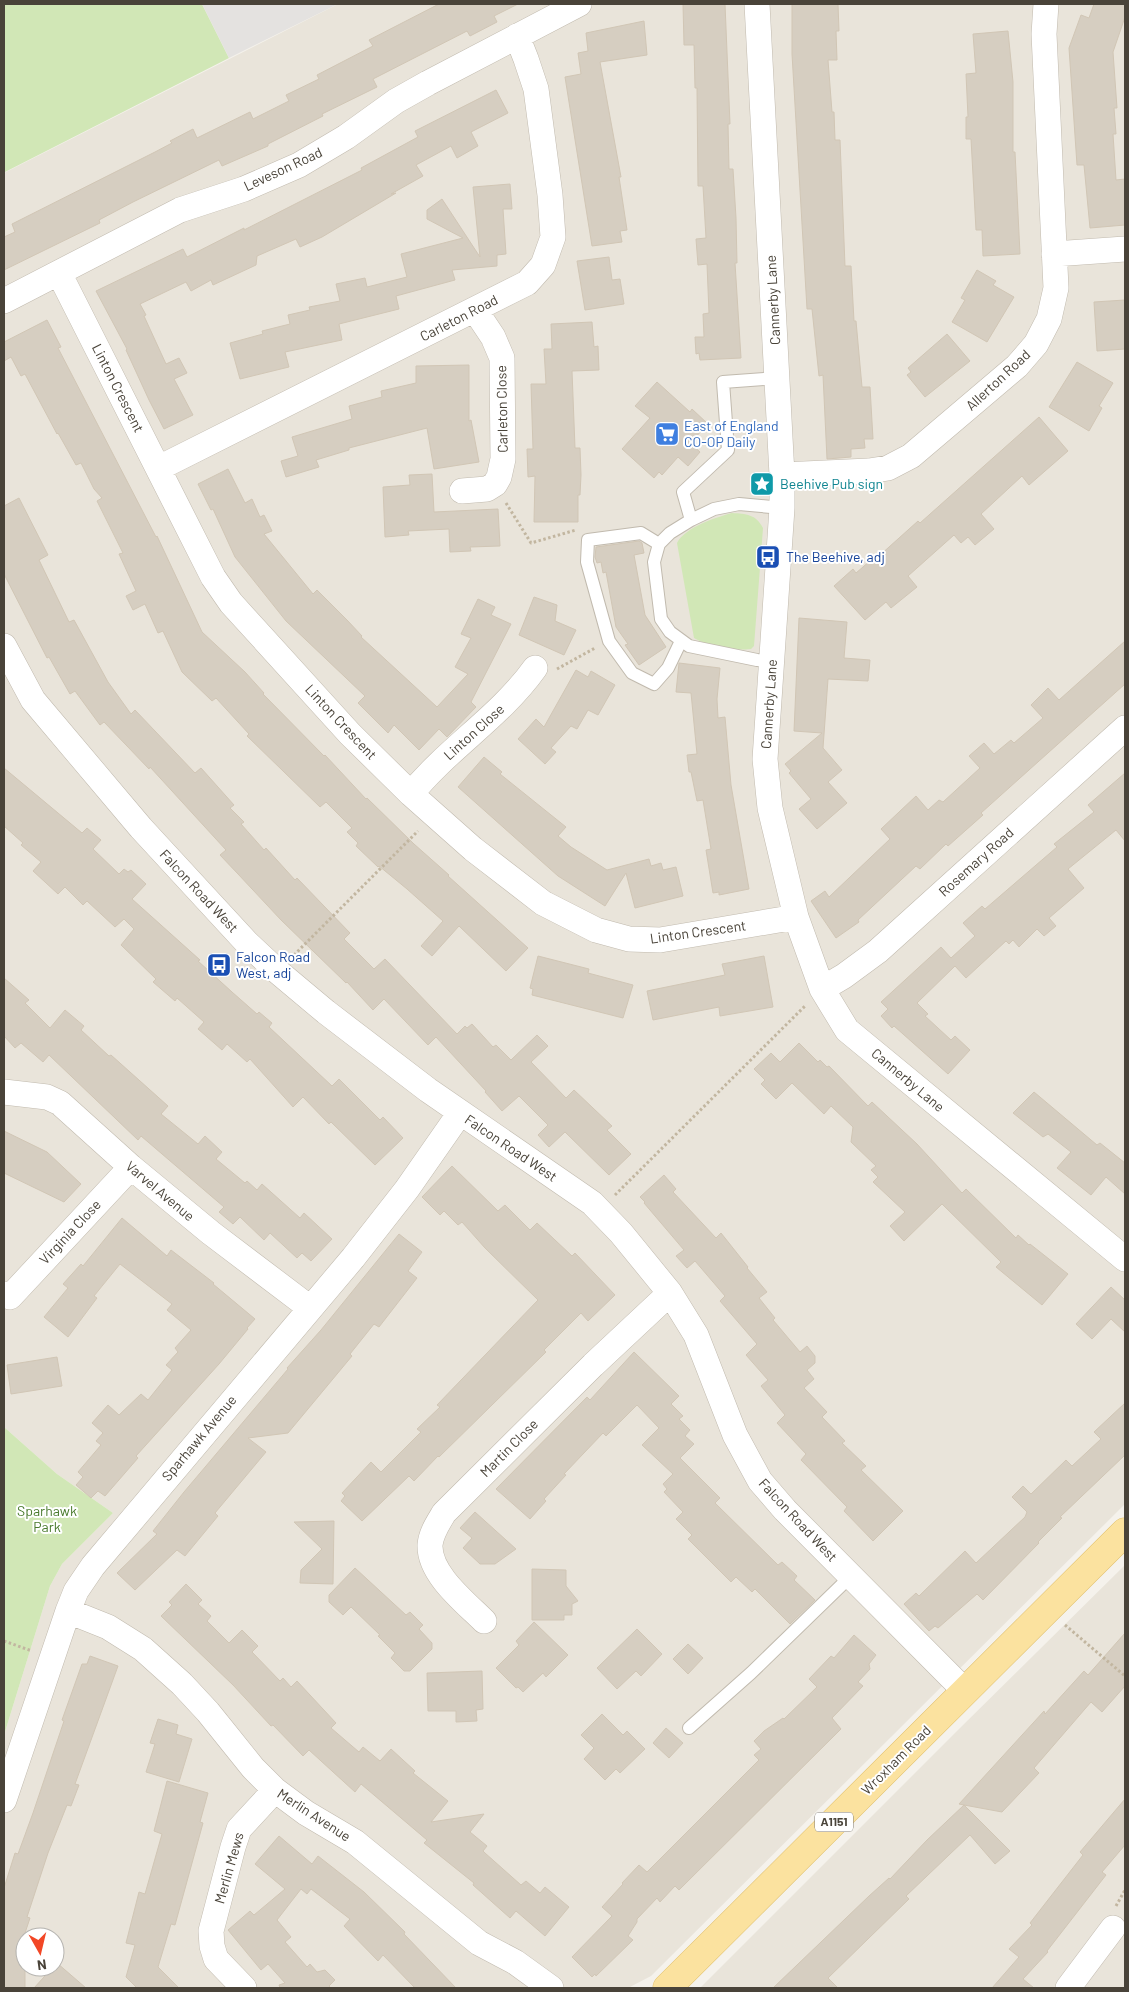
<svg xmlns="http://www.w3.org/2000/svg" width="1129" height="1992" font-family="Barlow,sans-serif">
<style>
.residential{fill:#e9e4da;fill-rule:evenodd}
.green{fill:#d1e7b6}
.parking{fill:#e4e2e0}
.building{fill:#d6cec1;stroke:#d1c6b5}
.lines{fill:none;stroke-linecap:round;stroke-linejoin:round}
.lane-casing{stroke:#c1baae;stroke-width:14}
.street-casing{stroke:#c1baae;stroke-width:26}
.primary-casing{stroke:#e0c06e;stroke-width:29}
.path{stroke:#c2b6a0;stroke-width:3;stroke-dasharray:2.5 2.5;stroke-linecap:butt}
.lane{stroke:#fff;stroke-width:12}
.street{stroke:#fff;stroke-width:25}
.primary{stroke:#fbe29f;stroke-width:28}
.labels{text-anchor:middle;stroke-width:4;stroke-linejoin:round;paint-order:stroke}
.shield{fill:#fff;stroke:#807b74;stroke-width:1}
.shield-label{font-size:12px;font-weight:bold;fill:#494339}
.street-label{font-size:14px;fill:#494339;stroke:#fff}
.shop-label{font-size:14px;fill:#366cbe;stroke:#fff;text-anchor:start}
.culture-label{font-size:14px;fill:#0d838f;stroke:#fff;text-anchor:start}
.transit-label{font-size:14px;fill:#164399;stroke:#fff;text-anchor:start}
.park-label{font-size:14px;fill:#497a2d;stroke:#fff}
</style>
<rect width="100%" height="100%" fill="#f5f2ec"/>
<path class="residential" d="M338 4H1125V1504L651 1976 628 1988H4V1735L50 1586 62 1564 113 1513 57 1474 4 1427V173ZM25 1937H55V1967H25Z
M1125 1565V1988H700L960 1728Z"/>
<path class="green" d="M4 4H202L229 58 5 172Z
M732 513C746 514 756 514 763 528L754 646 751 649C731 651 711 648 694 638L677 543C685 527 717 517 732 513Z
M4 1427 57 1474 113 1513 62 1564 50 1586 4 1735Z"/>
<path class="parking" d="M202 4H338L229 58Z"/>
<path class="building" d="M439 4H518L494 16 497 22 470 36 467 31 373 79 377 87 322 114 323 116 268 144V146L222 166 219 160 133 202 99 220 100 223 4 270V237L15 232 12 224 155 152 172 143 170 141 193 129 197 138 250 112 253 119 289 101 286 95 319 79 317 75 373 46 369 40Z
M683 4H725L730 124H728L729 169H733L736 218 737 263H735L741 358 700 360 699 353 696 354 695 337H704L703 314 709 313 707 264 698 265 696 239 706 238 703 186H698L697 88H695L694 45H684Z
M792 4H838L839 31H836L837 60H828L832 112H834L835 140H840L845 266H851L854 321H856L862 387H870L873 439H864L865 448 851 449V457L827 459 823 375 819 376 812 309H807L792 54Z
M1094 4H1125V17L1113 52 1117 108H1114L1116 134H1113L1116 180 1125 179V225L1090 228 1084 165H1077L1069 48 1081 15 1089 18Z
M644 21 647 55 600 62 621 177H619L627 230 620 231 622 242 592 246 565 77 581 74 578 53 588 51 586 33Z
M1008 31 1013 82V152H1015L1020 254 983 256 982 230H976L971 139H966V117H968L966 74 976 73 973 34Z
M496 90 508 113 471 132 478 146 457 158 451 146 416 165 423 176 391 194 396 193 322 237 300 247 296 239 257 256 256 265 213 285 211 280 191 291 186 282 140 304 146 315 144 316 166 364 179 358 187 373 174 379 193 415 164 429 149 400 126 350 127 349 96 291 183 249 187 257 244 228V230L362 170 361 168 418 137 415 131Z
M510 184 512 209H503L506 254 497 255V266L452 270 455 280 396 296 399 309 339 324 342 340 285 352 289 367 240 379 230 343 263 334 262 331 290 324 288 315 310 310 309 307 340 301 336 284 365 278 367 287 407 277 401 254 463 238 427 219V210L442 199 480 257 473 187Z
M609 257 612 280 620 279 624 304 585 310 577 261Z
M977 270 996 281 993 285 1014 297 987 342 952 322 965 300 961 298Z
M1125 300V349L1097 351 1094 302Z
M47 320 61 347 58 348 156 537 157 536 202 632 245 672 264 693 263 694 324 756 325 755 366 799 367 798 414 844 449 875 448 876 528 948 506 971 459 926 432 956 421 946 443 921 407 889 379 866 378 867 356 846 358 843 347 832 352 828 326 802 320 807 247 736 249 734 216 698 212 701 182 672 163 631 158 633 145 604 133 610 126 596 136 591 119 554 123 553 97 501 102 498 94 489 81 463 76 465 58 433 57 434 25 374 21 376 11 357 4 361V342Z
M592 322 594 347 598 346 599 370 572 371 575 448H580L581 475 580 495H578V522H534L535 476 528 477 527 449H533L531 384H546L544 349H552L551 324Z
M947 334 970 361 925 397 907 375 911 372 908 368Z
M1077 362 1113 383 1099 406 1102 408 1089 431 1049 407Z
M469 365V421L471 420 479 462 434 469 427 428 349 448V450L316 460 319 467 286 477 281 461 298 456 292 437 352 419 349 406 382 397 381 391 416 383V366Z
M657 382 690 412 692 409 708 424 690 443 700 452 688 466 678 457 662 475 659 472 654 478 622 449 650 418 635 406Z
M1039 417 1068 451 1029 485 1022 476 981 514 994 529 975 545 968 537 961 543 954 535 908 576 917 587 891 608 886 602 865 620 834 586 853 569 856 573 878 554 879 556 918 521 920 523Z
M228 469 245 503 252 499 260 517 264 515 272 531 264 534 313 594 317 590 347 620 362 636 361 637 437 707 468 674 455 667 471 638 461 634 478 599 495 607 491 615 511 624 471 702 476 707 447 737 439 729 419 750 394 725 388 733 358 703 365 696 286 621 235 557 213 509 211 510 198 484Z
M432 474 434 512 498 509 500 546 470 547 471 551 450 552 449 529 408 531 409 535 385 537 383 487 410 485 409 475Z
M19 498 48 555 39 560 40 562 69 622 74 620 108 682 131 714 135 710 195 773 201 768 234 805 230 808 244 822 241 824 264 850 266 848 295 880 297 878 350 933 344 939 374 969 385 959 457 1034 465 1026 467 1028 472 1024 493 1047 496 1045 511 1060 537 1035 548 1046 531 1062 566 1098 574 1090 612 1126 607 1130 631 1154 609 1175 565 1132 549 1147 538 1135 548 1125 519 1096 502 1111 485 1092 486 1091 436 1037 428 1045 384 999 373 1010 347 982 346 983 281 920 238 874 220 855 226 850 150 767 149 769 104 722 100 725 75 691 70 694 49 657 47 658 4 574V506Z
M639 541 642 543 644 553 634 555 645 615 666 647 639 665 625 645 628 644 616 627 606 572 603 573 601 562 597 563 595 557 596 547Z
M534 597 557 605 555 621 576 630 564 655 519 635Z
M799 618 847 622 844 658 870 660 868 681 828 679 823 748 842 770 828 782 847 803 817 829 799 809 811 799 789 773 791 771 785 764 822 733 794 731Z
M1125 641V684L981 813 983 815 948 846 946 844 920 869 916 866 858 920 859 922 836 938 811 901 825 891 829 897 890 839 881 829 916 796 928 810 939 800 943 802 980 768 969 756 984 743 994 754 1011 740 1014 743 1043 718 1031 705 1048 688 1059 700Z
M679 663 720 668 717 699 718 718 725 717 731 785 749 889 719 895V892L713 893 706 850 711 849 703 800 697 801 691 772H689L687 755 697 754 691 693 676 692Z
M576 670 588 677 591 671 615 685 598 715 588 710 577 729 571 726 551 748 556 752 545 764 518 739 536 719 544 727Z
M484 757 502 772 500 774 566 827 558 836 571 847 607 870 649 859 651 866 661 863 663 870 676 867 683 896 635 908 626 873 605 906 558 876 458 787Z
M4 768 82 833 87 828 101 840 93 849 119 874 124 869 128 872 131 870 146 884 132 899 200 960 198 961 232 992 257 1014 259 1012 272 1023 269 1027 332 1086 339 1079 380 1120 383 1117 403 1138 375 1165 331 1122 329 1124 303 1097 293 1107 250 1059 247 1062 227 1044 222 1050 198 1029 204 1022 177 998 175 1001 153 982 156 979 121 945 134 929 124 919 115 927 87 901 83 905 65 887 58 894 33 871 41 862 21 845 23 843 4 826Z
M1125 773V841L1116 830 1068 869 1084 888 1049 918 1056 926 1044 936 1037 929 1019 947 1013 940 1009 944 1006 941 966 978 955 966 917 1003 928 1014 925 1016 951 1040 955 1036 970 1050 948 1074 894 1026 892 1028 881 1016 888 1009 881 1002 941 947 951 958 975 936 963 923 982 906 985 909 1057 847 1054 844 1094 812 1088 805Z
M538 956 589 969 588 973 633 985 623 1018 532 995 533 989 530 988Z
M764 956 773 1007 720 1016 719 1007 653 1020 647 991 725 975 722 964Z
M4 978 29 1000 25 1003 50 1028 65 1010 84 1026 81 1030 109 1056 111 1055 168 1106 161 1114 198 1144 205 1136 222 1152 216 1159 245 1183 247 1181 257 1190 262 1184 300 1218 304 1213 332 1239 311 1261 302 1253 297 1258 270 1233 264 1240 240 1217 233 1224 219 1212 224 1207 141 1136 138 1140 49 1055 43 1062 21 1043 15 1048 4 1036Z
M799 1043 818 1062 820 1060 827 1067 829 1066 868 1106 872 1102 917 1144 962 1193 966 1189 1016 1238 1018 1235 1029 1245 1030 1244 1068 1274 1042 1305 996 1267 1001 1262 942 1204 904 1241 890 1226 905 1212 873 1182 878 1177 871 1170 876 1166 851 1142 853 1127 831 1106 824 1114 792 1083 776 1099 761 1084 765 1080 754 1069 771 1053 780 1062Z
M1034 1092 1097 1145 1100 1143 1125 1163V1194L1106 1177 1091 1195 1057 1168 1071 1152 1048 1134 1043 1137 1013 1113Z
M4 1131 47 1152 81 1184 64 1202 4 1173Z
M452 1166 498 1211 505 1205 530 1230 537 1223 572 1256 575 1253 615 1295 588 1321 581 1313 544 1350 546 1352 439 1457 438 1456 414 1481 409 1476 362 1521 341 1501 345 1496 342 1493 371 1462 381 1472 421 1432 417 1429 440 1407 437 1405 538 1300 485 1248 462 1222 458 1225 444 1211 440 1215 422 1197Z
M664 1175 676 1189 673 1192 716 1238 721 1233 748 1267 747 1268 767 1292 759 1298 775 1318 773 1320 800 1352 807 1346 815 1356V1363L807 1370 814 1379 804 1388 827 1412 822 1417 845 1441 842 1443 866 1466 861 1470 903 1511 873 1541 844 1511 847 1507 801 1460 806 1454 777 1423 785 1415 761 1386 768 1380 746 1355 757 1344 720 1301 725 1296 695 1261 687 1268 676 1256 684 1250 644 1203 645 1202 640 1197Z
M122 1218 167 1256 171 1250 214 1283 213 1284 255 1319 247 1328 248 1329 219 1364 136 1456 138 1458 105 1496 98 1491 91 1498 76 1485 83 1477 78 1472 101 1445 96 1441 103 1433 92 1423 108 1405 119 1415 141 1394 148 1400 172 1370 166 1365 178 1352 175 1348 191 1330 167 1310 172 1304 120 1264 94 1296 97 1298 68 1337 44 1317 68 1288 63 1284 81 1264 83 1266Z
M399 1234 422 1252 408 1271 417 1278 379 1327 374 1324 350 1354 352 1356 288 1433 248 1438 266 1452 215 1513 218 1516 185 1556 177 1550 135 1590 117 1573 157 1534 153 1531 184 1492 288 1369 287 1368 321 1330Z
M1111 1287 1125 1300V1332L1111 1319 1092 1339 1076 1324Z
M634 1352 679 1396 671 1404 683 1416 679 1419 690 1430 685 1436 694 1444 680 1458 720 1498 715 1503 778 1565 782 1562 797 1576 794 1580 815 1600 790 1624 755 1589 752 1592 736 1577 731 1582 688 1539 692 1535 676 1519 683 1512 664 1492 667 1489 663 1484 673 1474 642 1445 659 1428 637 1405 606 1436 603 1433 564 1474 566 1475 544 1499 546 1501 530 1519 496 1489 587 1397 590 1400Z
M57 1357 62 1386 11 1394 7 1365Z
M1125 1403V1455L1060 1517 1062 1518 1038 1542 1039 1543 983 1600 977 1594 938 1628 935 1626 929 1631 904 1604 916 1593 919 1596 965 1551 976 1563 1025 1517 1027 1512 1012 1497 1023 1486 1031 1494 1066 1460 1072 1466 1101 1439 1094 1432Z
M475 1512 516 1549 495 1564H480L463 1548 472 1538 460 1528Z
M334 1521 333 1584 300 1583 301 1570 322 1549 294 1522Z
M355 1568 406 1615 410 1612 423 1625 419 1629 432 1643V1649L410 1671H404L391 1658 395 1653 378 1636 380 1635 351 1607 343 1615 329 1602V1595Z
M532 1569 566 1570V1586L578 1601 572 1604V1615H564V1620H532Z
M186 1584 202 1600 198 1604 211 1616 207 1621 229 1643 242 1630 258 1646 252 1652 280 1681 283 1678 291 1687 297 1681 336 1723 331 1728 359 1752 363 1747 380 1761 391 1749 415 1771 413 1773 448 1801 431 1822 484 1814 470 1832 487 1846 483 1851 485 1853 521 1885 526 1881 540 1893 545 1887 569 1907 545 1936 516 1911 510 1918 473 1885 474 1883 424 1843 427 1840 361 1784 355 1792 309 1750 303 1756 273 1725 271 1726 233 1685 161 1616 172 1605 169 1602Z
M534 1622 568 1655 546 1677 543 1673 523 1692 518 1687 516 1688 496 1668 519 1645 516 1641Z
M637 1629 662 1654 641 1676 636 1671 617 1689 597 1668Z
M1125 1633V1686L1102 1712 1091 1702 1034 1768 1039 1773 1002 1812 964 1805 1010 1851 995 1864 970 1835 906 1896 909 1899 828 1978 838 1988H773L869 1896 889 1878 890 1879 927 1840 964 1805 959 1804 1044 1711 1045 1714 1084 1671 1088 1675Z
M854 1635 876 1655 869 1664 870 1669 858 1682 863 1686 832 1718 841 1729 679 1890 675 1886 660 1902 657 1898 637 1919V1922L628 1936 633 1940 596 1976 595 1974 592 1977 572 1957 612 1916 602 1907 623 1884 622 1883 639 1865 647 1872 759 1760 754 1755 761 1749 754 1741 764 1731 783 1718 784 1719 817 1687 809 1679 831 1656 834 1658Z
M688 1644 703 1658 688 1674 673 1659Z
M90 1656 118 1666 75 1784 79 1785 71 1806 67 1805 48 1853 27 1917 30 1918 25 1933 30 1935 29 1937H25V1988H4V1888L15 1853 18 1854 33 1813 64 1721 62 1720 82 1664H87Z
M482 1671 483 1709 476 1710 477 1721 456 1722V1711H428L427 1673Z
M602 1714 623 1735 627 1731 645 1749 620 1773 616 1769 605 1780 584 1759 594 1748 581 1735Z
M158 1719 178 1725 176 1734 192 1739 179 1782 146 1772 155 1744 150 1743Z
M666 1728 683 1743 669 1758 653 1743Z
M167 1781 208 1793 200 1822 203 1823 175 1925 171 1924 158 1967 179 1988H137L126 1977 135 1945 126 1943 139 1892 145 1894 162 1834 154 1831Z
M1125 1799V1845L1102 1872 1106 1875 1047 1951 1048 1952 1023 1979 1034 1988H992L1019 1957 1009 1949 1032 1925 1030 1923 1083 1855 1080 1852Z
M279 1836 312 1864 318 1856 364 1892 405 1932 404 1934 456 1988H415L383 1955 378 1961 344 1926 350 1919 311 1889 307 1894 301 1889 277 1920 291 1937 285 1942 307 1967 310 1964 317 1972 325 1970 335 1980 329 1986 331 1988H280L279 1985 285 1983 268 1964 261 1970 228 1930 250 1911 254 1915 285 1889 255 1864Z
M57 1963 86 1988H34L53 1967H55Z"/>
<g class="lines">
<defs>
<path id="lane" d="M691 520 683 492 728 450 723 382 777 378
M659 544 641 533 588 540 587 562 609 641 632 673 654 684 668 668 681 641
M772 661 757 660 689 646 670 632 661 619 654 562 659 544 670 533 691 520 714 509 739 504 782 508
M689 1728 751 1673 851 1576"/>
<path id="street" d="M757 4 782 475V508L765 759 770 808 796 917 822 989 847 1030 1125 1259
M1054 254 1125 249
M59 273 213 577 231 603 350 734 411 794 473 849 543 903 596 930 629 939 660 940 796 917
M4 301 180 210 244 189 299 165 346 137 396 101 428 83 579 4
M159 468 527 283 543 265 553 237 550 195 536 89 526 59 517 36
M782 475 869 471 888 468 911 456 1017 366 1036 344 1049 319 1056 288 1044 34 1046 4
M462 491 487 489 495 484 499 477 503 459 502 358 493 337 475 310
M4 646 33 700 141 828 247 943 277 971 326 1012 428 1090 592 1203 621 1233 670 1293 696 1335 735 1435 760 1481 785 1510 965 1691
M411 794C448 748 500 717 535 668
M822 989 844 976 878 951 1125 728
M4 1092 47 1097 60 1103 131 1167 211 1233 310 1308
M4 1294 10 1297 131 1167
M68 1611 108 1627 143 1649 182 1684 208 1712 253 1768 275 1790 306 1813 355 1842 479 1943 515 1962 551 1988
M484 1621C465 1602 429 1574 430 1545 431 1533 438 1523 444 1513L593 1365 670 1293
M4 1800 68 1611 76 1591 93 1566 353 1258 407 1189 460 1113
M244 1988 216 1959 212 1946 211 1931 233 1847 239 1829 275 1790
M1068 1988 1113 1928"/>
<path id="primary" d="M667 1988 1125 1532"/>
</defs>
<use href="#lane" class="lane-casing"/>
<use href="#street" class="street-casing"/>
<use href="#primary" class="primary-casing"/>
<path class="path" d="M506 503 531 543 576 530
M557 669 595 648
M294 955 418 831
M615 1195 806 1005
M1065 1625 1125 1676
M4 1641 32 1651
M1116 1906 1125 1890"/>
<use href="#lane" class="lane"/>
<use href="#street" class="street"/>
<use href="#primary" class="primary"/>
</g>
<defs>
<symbol id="supermarket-square" viewBox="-11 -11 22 22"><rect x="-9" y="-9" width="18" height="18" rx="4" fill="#3f7fe0" stroke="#fff"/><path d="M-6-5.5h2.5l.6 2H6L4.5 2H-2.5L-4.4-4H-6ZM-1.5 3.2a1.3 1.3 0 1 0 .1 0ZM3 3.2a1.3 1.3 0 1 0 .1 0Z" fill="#fff"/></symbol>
<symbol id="sight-square" viewBox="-11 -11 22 22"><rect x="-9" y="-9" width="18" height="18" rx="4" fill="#0f9aa8" stroke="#fff"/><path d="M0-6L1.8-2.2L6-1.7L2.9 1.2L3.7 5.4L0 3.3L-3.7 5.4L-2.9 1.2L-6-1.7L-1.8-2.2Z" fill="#fff"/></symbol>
<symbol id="bus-square" viewBox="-11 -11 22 22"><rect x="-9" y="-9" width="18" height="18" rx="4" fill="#1a4fb4" stroke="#fff"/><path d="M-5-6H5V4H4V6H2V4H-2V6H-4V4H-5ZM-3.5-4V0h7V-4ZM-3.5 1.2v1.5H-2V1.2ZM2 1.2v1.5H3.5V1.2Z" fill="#fff"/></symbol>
</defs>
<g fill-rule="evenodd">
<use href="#supermarket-square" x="653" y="420" width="28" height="28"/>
<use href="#sight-square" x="748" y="470" width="28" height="28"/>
<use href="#bus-square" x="754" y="543" width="28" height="28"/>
<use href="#bus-square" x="205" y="951" width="28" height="28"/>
</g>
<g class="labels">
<rect class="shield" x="815" y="1812.5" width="38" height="19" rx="4"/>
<g class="shield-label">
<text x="834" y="1826">A1151</text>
</g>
<g class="street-label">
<text transform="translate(283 169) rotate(-25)" y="5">Leveson Road</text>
<text transform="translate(773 300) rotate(-93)" y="5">Cannerby Lane</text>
<text transform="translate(459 318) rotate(-27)" y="5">Carleton Road</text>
<text transform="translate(998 380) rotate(-43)" y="5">Allerton Road</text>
<text transform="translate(118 388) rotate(63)" y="5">Linton Crescent</text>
<text transform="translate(502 409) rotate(-91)" y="5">Carleton Close</text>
<text transform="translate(769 704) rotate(-86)" y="5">Cannerby Lane</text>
<text transform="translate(341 722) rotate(47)" y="5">Linton Crescent</text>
<text transform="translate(474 732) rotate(-42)" y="5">Linton Close</text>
<text transform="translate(976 862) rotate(-42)" y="5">Rosemary Road</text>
<text transform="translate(199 891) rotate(47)" y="5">Falcon Road West</text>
<text transform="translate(698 932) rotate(-8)" y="5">Linton Crescent</text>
<text transform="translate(908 1080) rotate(40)" y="5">Cannerby Lane</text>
<text transform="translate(511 1148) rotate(34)" y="5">Falcon Road West</text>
<text transform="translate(160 1191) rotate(40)" y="5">Varvel Avenue</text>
<text transform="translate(70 1232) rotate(-47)" y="5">Virginia Close</text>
<text transform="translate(199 1438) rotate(-50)" y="5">Sparhawk Avenue</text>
<text transform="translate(509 1448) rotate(-45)" y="5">Martin Close</text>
<text transform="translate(798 1520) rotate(47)" y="5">Falcon Road West</text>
<text transform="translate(896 1760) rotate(-45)" y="5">Wroxham Road</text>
<text transform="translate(314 1815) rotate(33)" y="5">Merlin Avenue</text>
<text transform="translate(229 1868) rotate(-74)" y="5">Merlin Mews</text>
</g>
<g class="shop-label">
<text x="684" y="431">East of England<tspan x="684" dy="16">CO-OP Daily</tspan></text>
</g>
<g class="culture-label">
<text x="780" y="489">Beehive Pub sign</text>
</g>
<g class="transit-label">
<text x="786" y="562">The Beehive, adj</text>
<text x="236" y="962">Falcon Road<tspan x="236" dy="16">West, adj</tspan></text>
</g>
<g class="park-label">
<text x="47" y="1516">Sparhawk<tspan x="47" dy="16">Park</tspan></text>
</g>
</g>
<rect width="1129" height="1992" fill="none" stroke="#494339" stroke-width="10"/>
<g transform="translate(40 1952) rotate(172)"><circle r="24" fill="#ffffff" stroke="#b6b4b0"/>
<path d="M0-4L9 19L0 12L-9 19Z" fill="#f24726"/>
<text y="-8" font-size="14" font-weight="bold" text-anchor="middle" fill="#494339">N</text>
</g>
</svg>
